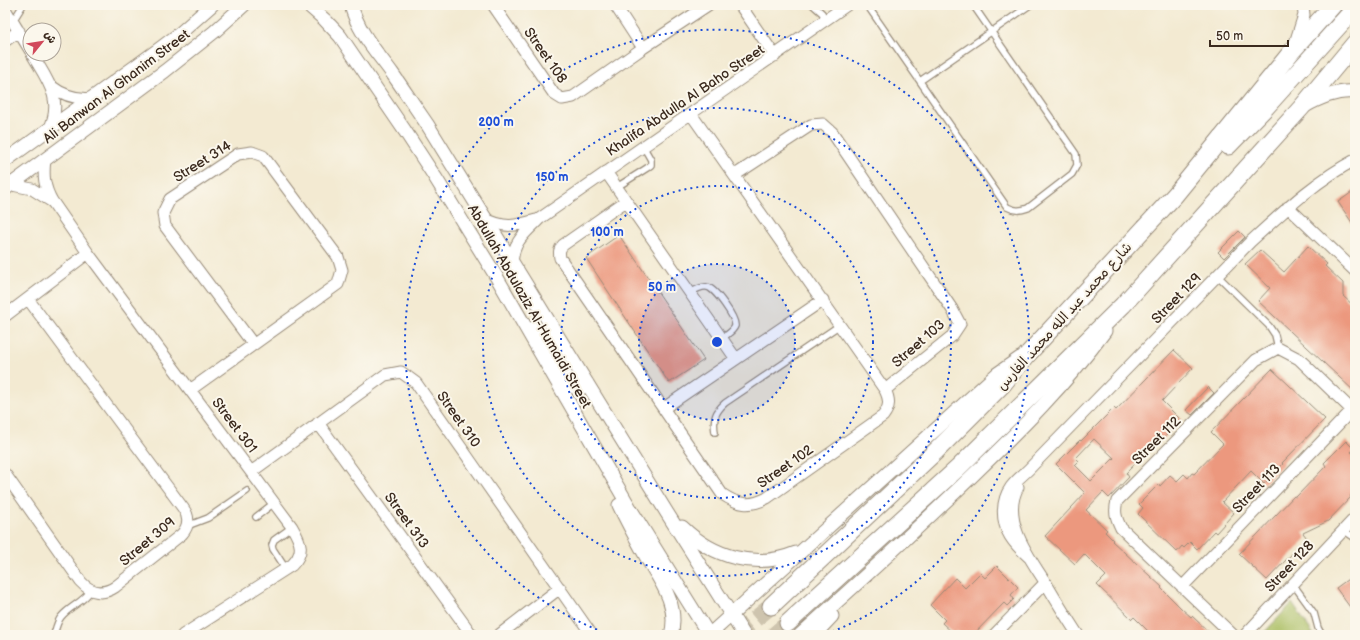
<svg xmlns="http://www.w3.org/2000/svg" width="1360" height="640" font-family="'Balsamiq Sans','Playpen Sans Arabic',sans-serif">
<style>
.green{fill:#a9bd61;stroke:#727440}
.building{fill:#ec987e;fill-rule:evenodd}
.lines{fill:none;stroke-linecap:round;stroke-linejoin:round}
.primary-tunnel{stroke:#cec4ae;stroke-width:17;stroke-dasharray:17 8;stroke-linecap:butt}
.service-casing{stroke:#978a78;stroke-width:8}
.minor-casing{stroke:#978a78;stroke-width:13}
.tertiary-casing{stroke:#978a78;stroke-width:15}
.primary-casing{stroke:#978a78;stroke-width:19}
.service{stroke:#fff;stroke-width:5.5}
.minor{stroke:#fff;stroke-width:11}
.tertiary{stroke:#fff;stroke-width:13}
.primary{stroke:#fff;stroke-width:17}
.ring{fill:none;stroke:#1d4ed8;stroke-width:2;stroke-dasharray:2 4}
.labels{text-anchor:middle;stroke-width:4;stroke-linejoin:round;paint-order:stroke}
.street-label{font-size:14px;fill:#3b2a1e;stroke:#fbf7ec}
.centre{fill:#1d4ed8;stroke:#fbf7ec;stroke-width:2}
.ring-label{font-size:12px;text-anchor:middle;font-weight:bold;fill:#1d4ed8;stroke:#fbf7ec;stroke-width:4;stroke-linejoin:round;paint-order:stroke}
</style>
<rect width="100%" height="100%" fill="#fbf7ec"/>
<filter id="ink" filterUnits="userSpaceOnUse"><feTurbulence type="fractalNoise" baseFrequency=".025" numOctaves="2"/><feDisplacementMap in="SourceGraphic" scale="8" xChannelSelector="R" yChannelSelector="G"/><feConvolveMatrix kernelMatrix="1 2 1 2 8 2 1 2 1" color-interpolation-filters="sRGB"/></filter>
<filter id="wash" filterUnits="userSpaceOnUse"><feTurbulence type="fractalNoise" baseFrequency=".012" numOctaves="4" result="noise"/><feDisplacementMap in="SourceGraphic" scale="16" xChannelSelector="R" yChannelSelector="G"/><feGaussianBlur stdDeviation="0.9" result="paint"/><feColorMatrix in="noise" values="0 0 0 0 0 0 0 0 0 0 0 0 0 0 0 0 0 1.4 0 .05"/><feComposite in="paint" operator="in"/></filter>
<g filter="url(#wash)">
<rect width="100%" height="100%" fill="#f3ead2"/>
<path class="green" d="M1292 603 1314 635H1262Z"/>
<g id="blocks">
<path class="building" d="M1355 190V227L1338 202Z
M1239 231 1245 237 1224 258 1218 252Z
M619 235 704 360 669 383 586 258Z
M1308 246 1327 264 1325 266 1343 283V296L1355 307V392L1258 301 1270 288 1245 264 1260 250 1284 272Z
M1174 350 1193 368 1162 401 1181 420 1157 445 1155 443 1126 473 1129 477 1109 498 1103 492 1086 510 1107 530 1105 532 1113 540 1112 541 1162 587 1161 588 1182 609 1191 617 1192 616 1212 635H1152L1134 617 1132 619 1097 585 1106 576 1084 554 1075 564 1045 536 1085 493 1056 464 1080 440 1081 441 1114 408 1116 410ZM1094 439 1114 458 1091 481 1075 465 1079 461 1076 458Z
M1272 369 1325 419 1282 463 1283 464 1264 484 1251 471 1222 502 1234 513 1216 533 1214 531 1197 549 1190 542 1184 548 1182 546 1177 552 1138 514 1143 508 1139 504 1159 484 1160 486 1170 475 1177 481 1184 474 1188 478 1192 473 1194 474 1223 444 1211 432Z
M1208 387 1214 393 1192 415 1186 410Z
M1346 441 1354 449 1351 452 1355 455V491L1350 496 1351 497 1328 521 1303 533 1307 538 1267 580 1239 554 1294 496 1296 497 1326 466 1324 463Z
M997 566 1018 587 1011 595 1014 599 1007 606 1004 603 973 635H961L957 631 954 634 942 623 945 620 930 605 955 578 965 588 980 573 985 578Z
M1355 574V614L1336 588Z"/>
</g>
</g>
<g filter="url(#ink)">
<use href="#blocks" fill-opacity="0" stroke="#978a78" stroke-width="1"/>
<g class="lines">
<path class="primary-tunnel" d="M736 635 771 606
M774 635 788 623"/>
<defs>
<path id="service" d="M813 5 822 13 826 20
M867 5 1007 207C1015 211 1020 211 1028 208L1072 174 1077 165 1076 154 973 5
M13 21 23 5
M920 81 1030 5
M617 187 647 168 651 165V160L643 146
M1218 276 1269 326 1275 335 1278 348
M690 293C695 290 701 286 707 287 715 288 736 318 735 326 733 332 726 335 721 339
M715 432C713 419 715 412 725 403L840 325
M256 517 274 503
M187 526 208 518 247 491
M1343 530 1355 538
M286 569 273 549 272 545 274 540 292 527
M1293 584 1314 613 1318 628 1322 635
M54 635C56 628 57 622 61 617 70 606 84 602 91 590"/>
<path id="minor" d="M493 5 554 94 562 99 573 97 643 48 708 5
M615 5 643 48
M740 5 775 56
M5 9 30 50
M5 41 19 31
M1295 43 1304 15 1303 5
M32 54C47 80 64 99 49 130
M51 86C64 96 77 100 93 98
M45 160C43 175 44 187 52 201L88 253 292 527C301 542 305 552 292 565L183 635
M606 172 736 359
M735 175 811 125 823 124 832 132 952 309 960 324 952 336 885 390
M12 185 32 189 51 201
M626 201 563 245C559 249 559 252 560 258L722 494C738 505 750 507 767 498L883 416C890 407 890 400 885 390L691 114
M1288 207 1355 271
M484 218C504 229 516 226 536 220
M512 262C514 240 525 234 539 219L847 5
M5 316 88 253
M190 390 338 284 342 270 338 257 263 156 252 152 238 154 170 199 163 213 165 226 253 344
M664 408 823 300
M318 423 472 635
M251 472 385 375 401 372 416 383 592 635
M5 474 81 582C91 593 103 595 115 587L182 534C189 526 190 517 183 508L28 299
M1018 487C1000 520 1030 558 1047 585 1057 602 1067 618 1078 635
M1029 557C1022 551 1015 544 1010 536 1001 521 1001 501 1011 487 1016 480 1023 475 1029 469L1250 242C1283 212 1315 181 1355 160
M1182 587 1352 410
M499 635 560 588
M994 635 1045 583
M1233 635 1121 528C1116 518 1114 512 1117 501L1256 360 1278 348 1299 359 1355 413
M1245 635 1355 518"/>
<path id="tertiary" d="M308 5 325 20 340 36 405 131 435 177 496 276 631 510 709 635
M351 5C358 32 376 51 392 73 404 90 415 107 427 124L667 513 744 635
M1305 106C1319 98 1338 90 1355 92
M5 161 158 50 178 35 212 5
M5 189 165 71 214 32 244 5
M535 327 572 385 576 388H581L587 383
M619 505C628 524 638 542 648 560 662 583 679 606 671 635
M682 527C713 557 755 570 796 553
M709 635 997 374 1020 358
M800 635C858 583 916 530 973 475 1021 429 1066 384 1105 331
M814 635 832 616"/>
<path id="primary" d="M1228 146 1266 107 1355 8
M771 606 936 451 1003 384 1027 355 1175 195 1293 50 1333 5
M788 623 958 468 1123 305 1301 108 1355 43"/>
</defs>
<use href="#service" class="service-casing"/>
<use href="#minor" class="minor-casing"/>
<use href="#tertiary" class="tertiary-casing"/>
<use href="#primary" class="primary-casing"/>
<use href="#service" class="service"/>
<use href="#minor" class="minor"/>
<use href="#tertiary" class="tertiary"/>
<use href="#primary" class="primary"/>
</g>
</g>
<circle cx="717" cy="342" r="78" fill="#1d4ed8" fill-opacity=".12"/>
<g class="ring">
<circle cx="717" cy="342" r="78"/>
<circle cx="717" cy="342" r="156"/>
<circle cx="717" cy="342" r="234"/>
<path d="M608 634A312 312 0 1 1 826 634"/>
</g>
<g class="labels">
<g class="street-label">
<text transform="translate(546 55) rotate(55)" y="5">Street 108</text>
<text transform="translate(116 86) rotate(-37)" y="5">Ali Banwan Al Ghanim Street</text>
<text transform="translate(685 100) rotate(-34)" y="5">Khalifa Abdulla Al Baho Street</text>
<text transform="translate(202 161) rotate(-32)" y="5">Street 314</text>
<text transform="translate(1176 298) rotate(-46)" y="5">Street 129</text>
<text transform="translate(530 306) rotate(60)" y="5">Abdullah Abdulaziz Al-Humaidi Street</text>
<text transform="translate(1064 316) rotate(-48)" y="5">شارع محمد عبد الله محمد الفارس</text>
<text transform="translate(918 343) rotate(-41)" y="5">Street 103</text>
<text transform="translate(459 419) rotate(55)" y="5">Street 310</text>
<text transform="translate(235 425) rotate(53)" y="5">Street 301</text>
<text transform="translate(1156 440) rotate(-45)" y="5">Street 112</text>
<text transform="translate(785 466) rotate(-35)" y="5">Street 102</text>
<text transform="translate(1256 488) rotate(-46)" y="5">Street 113</text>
<text transform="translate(407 520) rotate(54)" y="5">Street 313</text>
<text transform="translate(147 541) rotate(-40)" y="5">Street 309</text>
<text transform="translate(1289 566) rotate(-47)" y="5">Street 128</text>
</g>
</g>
<circle cx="717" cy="342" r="6" class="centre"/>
<g class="ring-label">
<text x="496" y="126">200 m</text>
<text x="552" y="181">150 m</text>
<text x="607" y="236">100 m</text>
<text x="662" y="291">50 m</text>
</g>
<rect width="1360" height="640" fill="none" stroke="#fbf7ec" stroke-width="20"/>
<g transform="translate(42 42) rotate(60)"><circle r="19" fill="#fbf7ec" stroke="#aea59a"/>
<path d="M0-3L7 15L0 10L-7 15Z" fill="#d1495b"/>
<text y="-6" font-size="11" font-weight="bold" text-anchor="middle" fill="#3b2a1e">ش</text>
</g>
<path d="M1210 40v6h78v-6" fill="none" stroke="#3b2a1e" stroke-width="2"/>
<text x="1216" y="40" font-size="12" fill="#3b2a1e" stroke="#fbf7ec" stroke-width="3" paint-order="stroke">50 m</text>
</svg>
